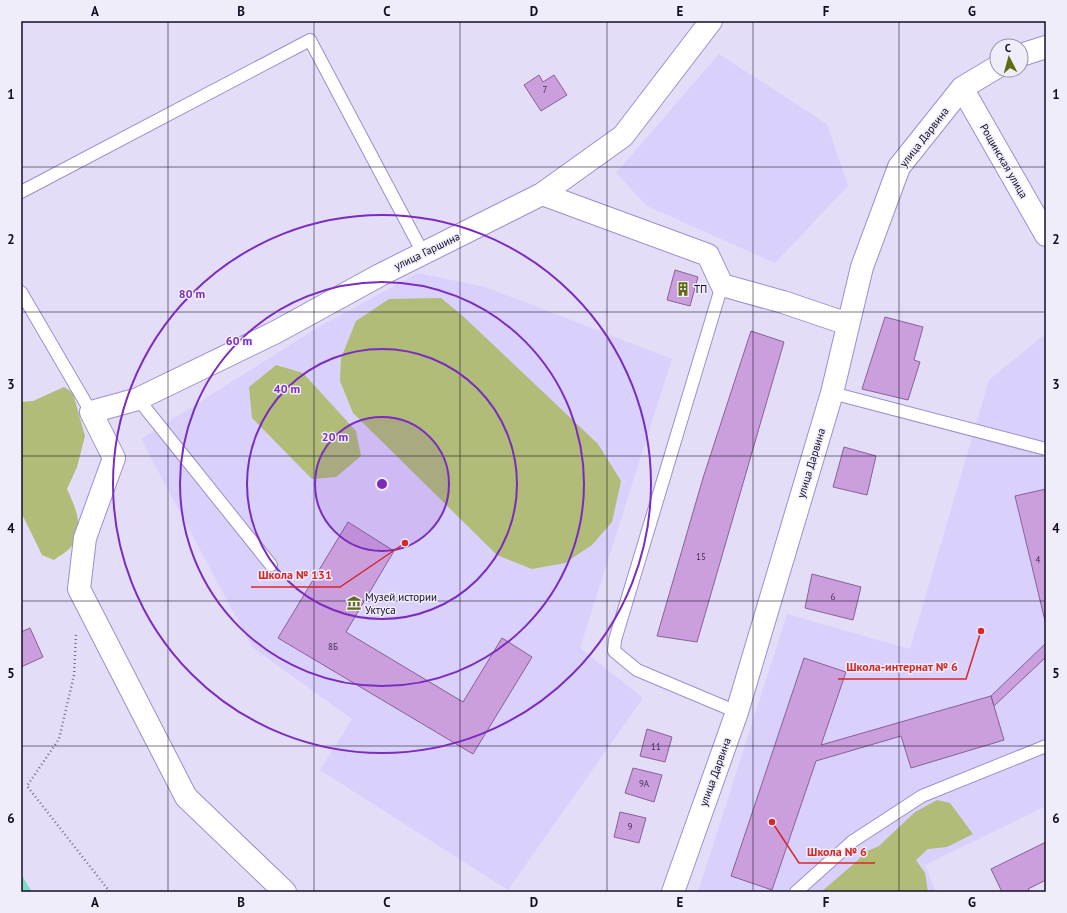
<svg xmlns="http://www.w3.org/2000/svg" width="1067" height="913" font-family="'PT Sans',sans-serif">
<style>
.built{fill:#dad0fc}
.green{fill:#b0bc77}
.water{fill:#7cdec6}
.building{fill:#cb9edd;stroke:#876196}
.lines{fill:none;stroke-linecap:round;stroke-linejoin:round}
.lane-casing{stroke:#9f8ecc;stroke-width:14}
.street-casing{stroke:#9f8ecc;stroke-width:24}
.path{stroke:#766f88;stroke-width:2.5;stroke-dasharray:1 3;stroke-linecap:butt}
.lane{stroke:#fff;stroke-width:12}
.street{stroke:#fff;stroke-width:22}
.grid{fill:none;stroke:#140c23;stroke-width:1;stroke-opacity:0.55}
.ring{fill:none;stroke:#7b2cbf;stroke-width:2}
.labels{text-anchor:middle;stroke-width:3;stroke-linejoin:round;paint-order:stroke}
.number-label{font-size:9px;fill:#423052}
.street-label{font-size:11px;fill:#140c23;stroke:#f0edfa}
.poi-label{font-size:11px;fill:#140c23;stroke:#f0edfa;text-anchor:start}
.centre{fill:#7b2cbf;stroke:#f0edfa;stroke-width:2}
.ring-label{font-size:12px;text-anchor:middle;font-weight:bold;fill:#7b2cbf;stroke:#f0edfa;stroke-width:3;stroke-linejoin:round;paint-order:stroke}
.leader{fill:none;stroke:#d62828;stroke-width:1.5}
.callout-dot{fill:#d62828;stroke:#f0edfa;stroke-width:1.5}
.callout-label{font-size:12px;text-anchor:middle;font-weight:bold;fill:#d62828;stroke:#f0edfa;stroke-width:3;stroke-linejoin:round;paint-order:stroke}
.neatline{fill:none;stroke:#140c23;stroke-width:1.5}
.grid-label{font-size:13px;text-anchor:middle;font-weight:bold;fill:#140c23}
</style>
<rect width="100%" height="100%" fill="#e4ddf8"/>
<path class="built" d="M719 54 827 124 848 186 775 263 647 206 616 173Z
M418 273 485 287 672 359 580 648 643 698 508 890 320 770 352 719 252 647 141 439 317 328Z
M1043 336 1046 340V806L925 865 936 892H698L787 614 910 649 989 380Z"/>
<path class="green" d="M441 298 464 317 598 444 621 481 612 522 592 545 565 563 532 569 497 555 353 413 340 381 341 358 356 321 389 299Z
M276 365 303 373 356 431 361 456 336 477 312 479 252 418 249 387Z
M64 387 73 393 85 436 77 467 67 489C75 507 86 528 71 547 67 552 59 556 54 560L42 555 21 512V402L33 401Z
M937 800 950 803 973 834 947 847 928 849 916 860 925 873 928 892H821L857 861 865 852 879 846 915 812Z"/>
<path class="water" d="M21 874 32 892H21Z"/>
<path class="building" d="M539 75 543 82 554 75 567 95 541 111 524 85Z
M675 270 698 277 690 306 667 300Z
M885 317 923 327 914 360 920 362 908 400 862 389Z
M751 331 784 342 697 642 657 636 703 478Z
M844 447 876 456 867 495 833 487Z
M1046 489V625L1015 496Z
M348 522 394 551 346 632 463 702 502 638 532 657 473 754 278 638Z
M812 574 861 587 853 620 805 608Z
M30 628 43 657 21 667V632Z
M1046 643V657L994 706 991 696Z
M804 658 846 672 821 745 991 696 1004 740 911 768 901 736 816 761 772 890 731 876Z
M647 729 672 737 665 762 640 756Z
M633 768 662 775 654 802 625 793Z
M620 812 646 818 639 843 614 837Z
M1046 842V880L1028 889 1030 892H1002L991 869Z"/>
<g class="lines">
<defs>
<path id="lane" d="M21 192 310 40 423 253
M722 285 615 640 614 651 637 670 737 712
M21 292 91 412
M832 393 1046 449
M138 399 271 565
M796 892 853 841 922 796 1046 746"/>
<path id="street" d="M1021 55 1046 47
M962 88 1046 235
M542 194 708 255 722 285 783 302 848 324
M285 892 186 797 79 589 85 538 114 458 91 412 138 399 276 332 380 275 542 194 623 136 711 21
M673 892 737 712 832 393 862 267 899 167 962 88 997 67"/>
</defs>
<use href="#lane" class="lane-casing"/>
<use href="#street" class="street-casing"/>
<path class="path" d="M76 635 74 675 59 739 27 786 110 892"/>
<use href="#lane" class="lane"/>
<use href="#street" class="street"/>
</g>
<path class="grid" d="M168 21V892M314 21V892M460 21V892M607 21V892M753 21V892M899 21V892M21 167H1046M21 312H1046M21 456H1046M21 601H1046M21 746H1046"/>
<circle cx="382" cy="484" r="67" fill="#7b2cbf" fill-opacity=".12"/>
<g class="ring">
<circle cx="382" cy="484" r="67"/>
<circle cx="382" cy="484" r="135"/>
<circle cx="382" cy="484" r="202"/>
<circle cx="382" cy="484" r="269"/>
</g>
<defs>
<symbol id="building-bare" viewBox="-9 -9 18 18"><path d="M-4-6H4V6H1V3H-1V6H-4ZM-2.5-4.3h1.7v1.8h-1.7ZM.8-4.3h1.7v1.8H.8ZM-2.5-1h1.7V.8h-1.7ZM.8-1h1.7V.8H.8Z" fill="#616b11" stroke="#f0edfa" stroke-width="2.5" paint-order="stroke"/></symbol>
<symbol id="museum-bare" viewBox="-9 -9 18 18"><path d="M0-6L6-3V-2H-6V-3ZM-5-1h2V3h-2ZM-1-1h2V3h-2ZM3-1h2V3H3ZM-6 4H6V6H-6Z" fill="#616b11" stroke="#f0edfa" stroke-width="2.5" paint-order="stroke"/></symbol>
</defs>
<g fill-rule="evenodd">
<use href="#building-bare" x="673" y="279" width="20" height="20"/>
<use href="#museum-bare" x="344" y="593" width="20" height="20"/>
</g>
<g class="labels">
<g class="number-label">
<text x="545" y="93">7</text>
<text x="701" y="560">15</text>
<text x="1038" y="563">4</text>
<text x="833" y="600">6</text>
<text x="333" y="650">8Б</text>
<text x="656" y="750">11</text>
<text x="644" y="787">9А</text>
<text x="630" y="830">9</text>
</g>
<g class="street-label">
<text transform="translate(924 137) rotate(-52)" y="4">улица Дарвина</text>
<text transform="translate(1004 161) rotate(60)" y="4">Рощинская улица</text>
<text transform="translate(427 251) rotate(-26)" y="4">улица Гаршина</text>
<text transform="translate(811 463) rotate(-73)" y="4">улица Дарвина</text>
<text transform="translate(715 772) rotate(-70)" y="4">улица Дарвина</text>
</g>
<g class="poi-label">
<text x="694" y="293">ТП</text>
<text x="365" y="601">Музей истории<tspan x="365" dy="13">Уктуса</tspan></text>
</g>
</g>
<circle cx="382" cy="484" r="6" class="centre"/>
<g class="ring-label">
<text x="192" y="298">80 m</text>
<text x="239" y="345">60 m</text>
<text x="287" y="393">40 m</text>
<text x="335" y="441">20 m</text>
</g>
<path class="leader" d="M405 543L340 587H251M981 631L966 679H838M772 822L799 863H875"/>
<g class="callout-dot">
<circle cx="405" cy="543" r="4"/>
<circle cx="981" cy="631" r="4"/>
<circle cx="772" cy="822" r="4"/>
</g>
<g class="callout-label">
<text x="295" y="579">Школа № 131</text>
<text x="902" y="671">Школа-интернат № 6</text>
<text x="837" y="856">Школа № 6</text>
</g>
<rect width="1067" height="913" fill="none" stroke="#f0edfa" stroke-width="44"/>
<g transform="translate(1009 58) rotate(354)"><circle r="19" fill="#f0edfa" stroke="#9893a4"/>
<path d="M0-3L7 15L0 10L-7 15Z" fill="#616b11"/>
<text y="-6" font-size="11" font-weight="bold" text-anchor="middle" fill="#140c23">С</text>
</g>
<rect x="22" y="22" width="1023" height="869" class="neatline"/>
<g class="grid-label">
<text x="95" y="16">A</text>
<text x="241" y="16">B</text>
<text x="387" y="16">C</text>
<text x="534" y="16">D</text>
<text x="680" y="16">E</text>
<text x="826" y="16">F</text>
<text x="972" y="16">G</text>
<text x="11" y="99">1</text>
<text x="1056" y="99">1</text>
<text x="11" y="244">2</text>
<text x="1056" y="244">2</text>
<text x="11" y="389">3</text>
<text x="1056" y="389">3</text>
<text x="11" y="533">4</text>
<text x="1056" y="533">4</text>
<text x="11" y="678">5</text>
<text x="1056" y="678">5</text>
<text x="11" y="823">6</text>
<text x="1056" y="823">6</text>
<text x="95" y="907">A</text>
<text x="241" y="907">B</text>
<text x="387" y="907">C</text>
<text x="534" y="907">D</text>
<text x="680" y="907">E</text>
<text x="826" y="907">F</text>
<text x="972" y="907">G</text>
</g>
</svg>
